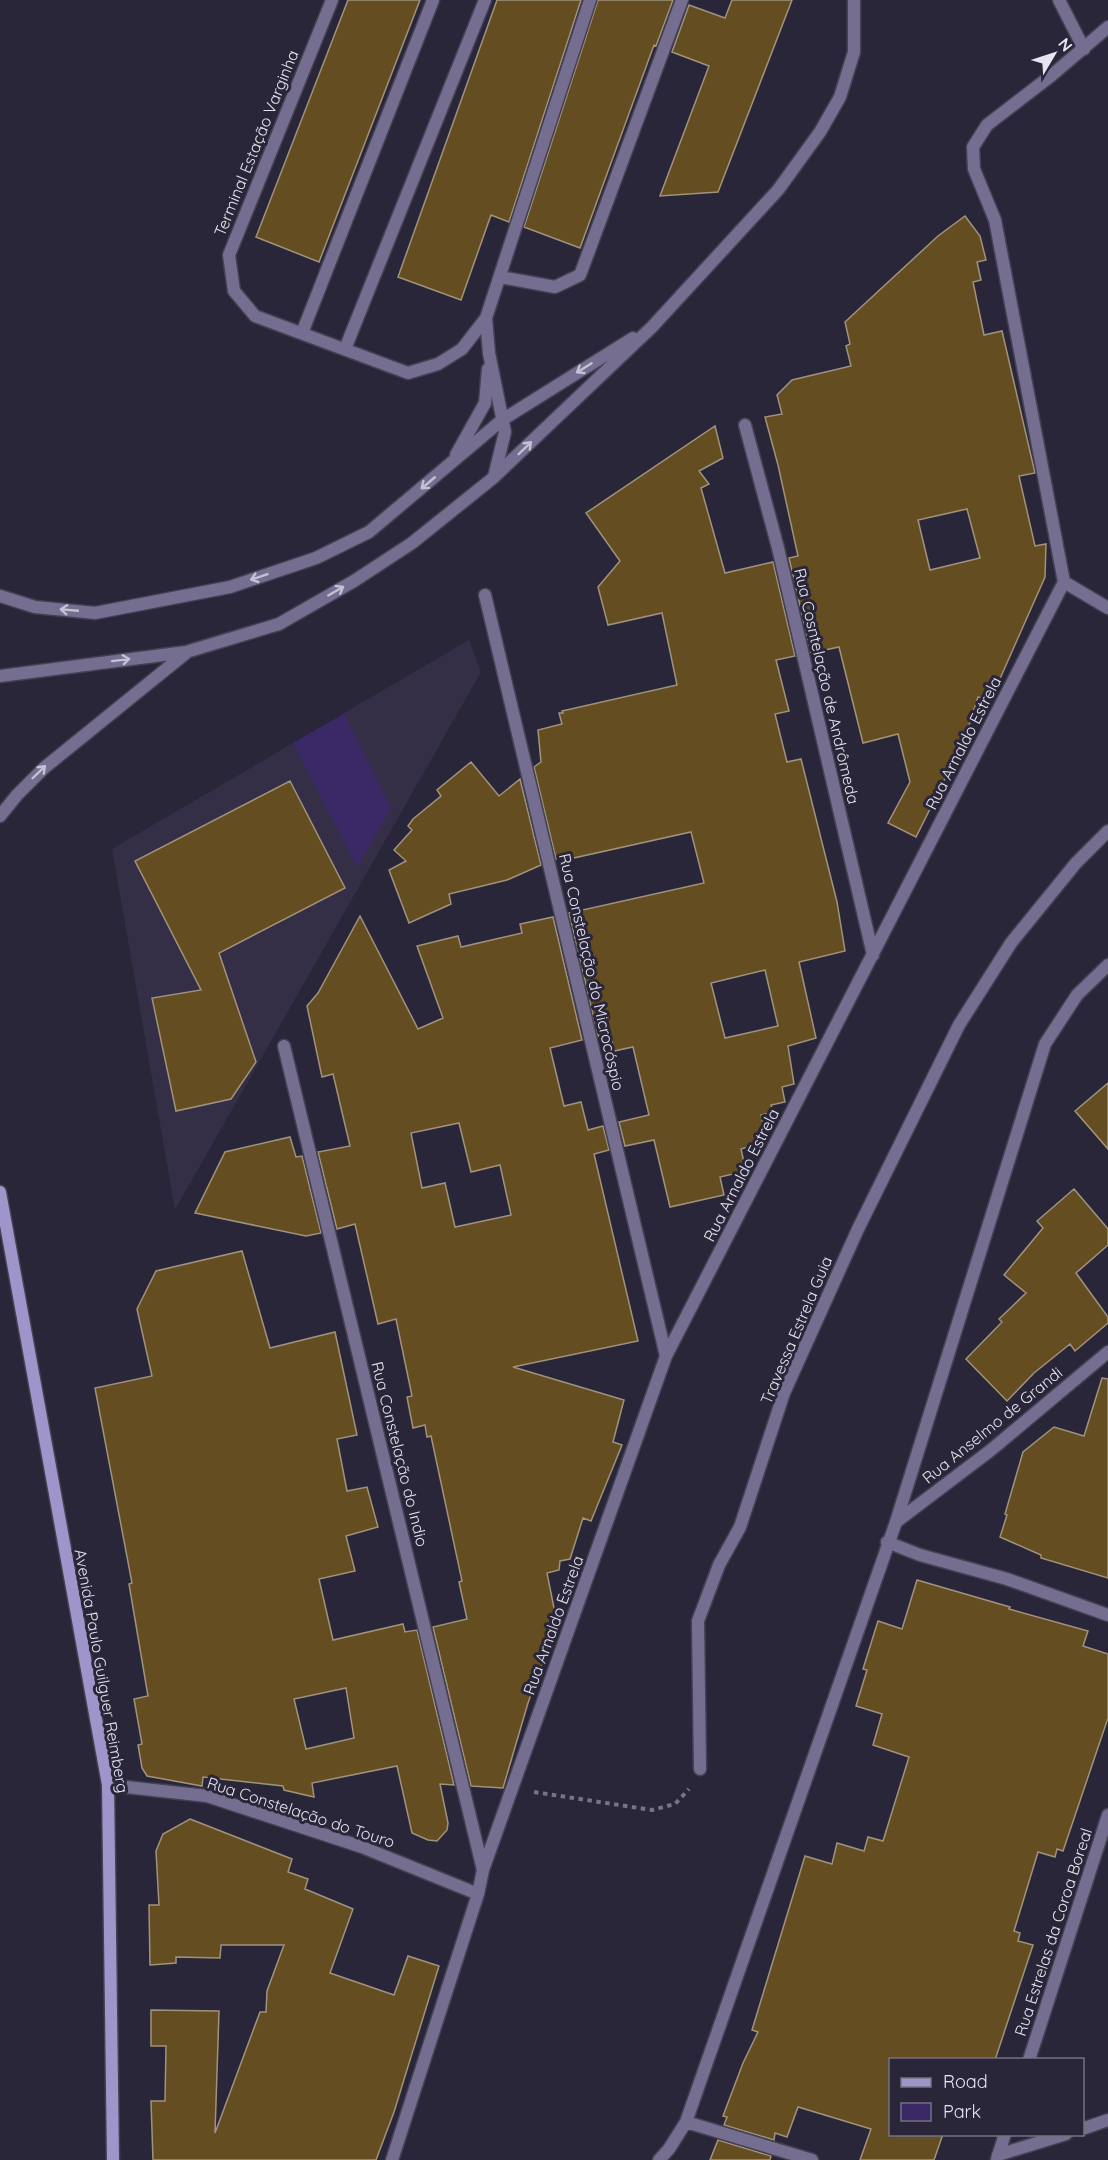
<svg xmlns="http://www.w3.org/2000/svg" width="1108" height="2160" font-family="Quicksand,sans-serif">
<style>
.built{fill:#342e47}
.green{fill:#3b2967}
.building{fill:#644d20;stroke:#a0937d;stroke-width:1.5;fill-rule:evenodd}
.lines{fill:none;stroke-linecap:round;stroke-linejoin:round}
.service-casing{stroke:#444153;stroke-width:15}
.minor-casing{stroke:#444153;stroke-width:15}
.secondary-casing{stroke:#444153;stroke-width:15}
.path{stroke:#787485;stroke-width:4;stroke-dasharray:4.5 4.5;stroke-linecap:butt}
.service{stroke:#756e90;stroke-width:12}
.minor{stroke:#756e90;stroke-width:12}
.secondary{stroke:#a095ca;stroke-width:12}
.oneway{stroke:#c4c1d4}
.labels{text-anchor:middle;stroke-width:6;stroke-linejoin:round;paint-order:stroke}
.street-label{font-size:16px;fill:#e6e4f1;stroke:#2a2639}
</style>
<rect width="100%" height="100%" fill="#2a2639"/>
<path class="built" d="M469 640 481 672 175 1210 112 849Z"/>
<path class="green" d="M344 714 391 808 357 867 293 743Z"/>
<path class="building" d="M348 0H420L319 262 256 237Z
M497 0H581L509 222 491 215 461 300 398 277Z
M598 0H673L656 46 654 45 580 248 524 227Z
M732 0H792L718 192 660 196 709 66 672 52 689 5 725 18Z
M965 216 980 236 986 260 977 262 981 280 973 282 984 335 1002 331 1035 473 1019 476 1035 546 1046 544 1045 577 991 699 978 697 964 741 916 837 888 823 910 782 898 734 863 743 839 647 811 653 789 558 798 556 778 465 765 417 782 414 777 395 792 380 851 366 846 346 850 344 845 322 938 236ZM967 509 980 558 930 570 918 520Z
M715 426 723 458 699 471 709 484 701 488 725 573 773 562 795 656 776 660 789 711 775 714 787 762 801 759 837 902 845 951 799 962 816 1038 788 1046 794 1084 782 1087 785 1102 771 1105 773 1112 761 1115 767 1141 741 1149 746 1171 720 1177 724 1195 670 1207 654 1140 625 1146 619 1122 649 1115 633 1047 614 1051 610 1033 598 1036 569 913 704 883 691 832 569 859 568 854 556 859 534 767 541 762 538 730 562 724 559 713H563L562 711 677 685 662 613 608 625 598 587 620 561 586 513ZM765 970 778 1026 725 1038 711 983Z
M471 762 499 796 520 779 541 865 507 880 449 894 451 904 409 923 389 870 406 861 394 850 412 830 408 826 413 819 441 796 437 790Z
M290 781 345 888 219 953 256 1062 231 1099 176 1111 152 998 201 990 135 861Z
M360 916 418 1029 443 1018 417 946 458 936 461 947 522 933 520 924 553 917 582 1040 550 1048 564 1106 581 1102 588 1130 603 1126 609 1150 594 1154 638 1341 513 1367 624 1400 613 1442 622 1445 591 1521 583 1518 570 1559 560 1561 559 1570 547 1573 557 1623 528 1703 503 1788 471 1786 433 1627 467 1619 459 1582 462 1581 431 1436 427 1437 425 1425 413 1428 407 1397 412 1396 396 1319 378 1324 355 1224 337 1229 318 1152 350 1146 333 1074 322 1077 307 1006 318 993ZM459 1123 471 1172 500 1165 511 1215 455 1227 445 1183 422 1188 411 1133Z
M1108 1083V1149L1075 1111Z
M290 1137 296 1157 302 1156 321 1233 306 1236 195 1213 225 1152Z
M1074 1189 1108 1229V1245L1076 1273 1108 1317V1323L1075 1351 1070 1344 1034 1373 1007 1401 966 1359 1002 1322 999 1319 1026 1293 1004 1275 1043 1228 1037 1221Z
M242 1251 270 1348 335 1332 357 1435 337 1439 347 1491 367 1487 378 1527 346 1536 355 1571 319 1579 333 1640 403 1624 405 1632 417 1630 454 1785 440 1784 448 1823 447 1830 437 1841 428 1840 412 1833 397 1766 312 1783 314 1797 284 1790 283 1786 203 1777 202 1786 147 1776 142 1768 138 1745 142 1744 134 1699 148 1696 129 1584 132 1583 95 1388 152 1376 137 1309 156 1271ZM346 1688 354 1738 306 1749 294 1699Z
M1102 1378 1108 1379V1578L1041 1558V1555L1000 1537 1007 1515 1005 1514 1023 1452 1054 1427 1084 1436Z
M917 1580 1010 1607 1009 1609 1088 1631 1083 1646 1108 1654V1718L1063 1851 1057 1849 1055 1857 1038 1852 1014 1931 1020 1933 1018 1941 1033 1945 995 2060H891V2134H943L934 2160H860L871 2129 798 2107 787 2137 775 2133 774 2140 724 2125 727 2117 723 2116 743 2063 758 2032 752 2030 805 1856 832 1864 837 1843 864 1851 868 1837 883 1841 909 1757 873 1745 882 1714 856 1706 867 1670 863 1669 878 1621 902 1629Z
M190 1819 292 1859 288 1872 308 1879 305 1889 353 1909 330 1973 394 1995 408 1956 439 1966 394 2112 376 2160H153L151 2101H165L166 2046H151V2010L219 2011 215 2133 260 2012H266L267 1991 284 1945H221L220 1958 176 1957V1963L150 1965 149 1905H159L156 1851 163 1834Z
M718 2140 771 2156 770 2160H710Z"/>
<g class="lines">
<defs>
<path id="service" d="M332 0 229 255 234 291 255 316 408 373 438 364 462 349 486 318 590 0
M1059 0 1084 49
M500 277 555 287 580 275 682 0
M486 318 489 353 505 432 494 477
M302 333 433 0
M345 349 485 0
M456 455 485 403 488 369
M0 596 35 607 95 613 230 587 316 558 369 532 502 420 633 338
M0 676 186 652 279 624 354 581 412 543 493 478 652 327 778 190 820 132 840 97 854 52V0
M0 816 17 795 44 768 186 653"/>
<path id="minor" d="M745 425 778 548 873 955
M1064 582 1108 608
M485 595 666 1356
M284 1046 483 1870
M896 1522 991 1450 1108 1352
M887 1542 920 1555 1007 1579 1108 1615
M700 1769 698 1621 719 1565 740 1527 784 1393 858 1229 959 1025 1011 943 1076 863 1108 831
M108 1785 207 1796 362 1847 478 1894
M1029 2060 1108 1815
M686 2122 812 2160
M1082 2129 1108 2120
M998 2155 1066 2134
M997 2159 1005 2134
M392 2160 478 1894 483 1870 666 1356 1064 582 995 220 974 169 973 147 987 125 1052 75 1108 27
M659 2160 669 2149 686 2122 896 1522 1045 1044 1077 995 1108 965"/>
<path id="secondary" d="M0 1192 108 1785 113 2160"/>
</defs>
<use href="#service" class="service-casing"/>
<use href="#minor" class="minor-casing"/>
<use href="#secondary" class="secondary-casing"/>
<path class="path" d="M534 1792 652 1810 675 1804 689 1789"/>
<use href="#service" class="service"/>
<use href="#minor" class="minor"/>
<use href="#secondary" class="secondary"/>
</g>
<defs><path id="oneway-shaft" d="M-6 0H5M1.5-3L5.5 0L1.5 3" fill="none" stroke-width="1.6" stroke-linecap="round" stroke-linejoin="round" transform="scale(1.5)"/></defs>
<g class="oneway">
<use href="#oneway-shaft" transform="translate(584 368) rotate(148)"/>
<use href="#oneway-shaft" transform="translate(525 448) rotate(-44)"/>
<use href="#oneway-shaft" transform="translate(428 483) rotate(140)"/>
<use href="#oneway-shaft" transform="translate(259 577) rotate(161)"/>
<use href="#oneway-shaft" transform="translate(336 591) rotate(-30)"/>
<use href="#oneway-shaft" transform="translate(69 610) rotate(-175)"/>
<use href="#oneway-shaft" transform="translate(121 660) rotate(-7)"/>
<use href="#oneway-shaft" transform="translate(39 772) rotate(-44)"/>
</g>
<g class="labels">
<g class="street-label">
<text transform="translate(256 143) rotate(-68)" y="6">Terminal Estação Varginha</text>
<text transform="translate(827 686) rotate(77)" y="6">Rua Cosntelação de Andrômeda</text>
<text transform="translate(963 743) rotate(-63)" y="6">Rua Arnaldo Estrela</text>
<text transform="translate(592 972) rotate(77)" y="6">Rua Constelação do Microcóspio</text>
<text transform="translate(741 1175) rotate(-63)" y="6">Rua Arnaldo Estrela</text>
<text transform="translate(796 1330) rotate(-67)" y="6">Travessa Estrela Guia</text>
<text transform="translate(992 1425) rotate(-39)" y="6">Rua Anselmo de Grandi</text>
<text transform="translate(400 1454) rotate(76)" y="6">Rua Constelação do Indio</text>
<text transform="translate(553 1625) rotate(-70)" y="6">Rua Arnaldo Estrela</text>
<text transform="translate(102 1671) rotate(80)" y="6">Avenida Paulo Guilguer Reimberg</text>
<text transform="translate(301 1812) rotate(18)" y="6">Rua Constelação do Touro</text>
<text transform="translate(1053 1932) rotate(-72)" y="6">Rua Estrelas da Coroa Boreal</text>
</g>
</g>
<rect x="889" y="2058" width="195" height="78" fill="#2a2639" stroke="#757283" stroke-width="1.5"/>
<rect x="901" y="2078" width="30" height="9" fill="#a095ca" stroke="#757283" stroke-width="1.5"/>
<text x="943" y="2088" font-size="18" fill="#e6e4f1">Road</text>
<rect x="901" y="2103" width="30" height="18" fill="#3b2967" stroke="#757283" stroke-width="1.5"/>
<text x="943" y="2118" font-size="18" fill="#e6e4f1">Park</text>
<g transform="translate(1054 54) rotate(51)" stroke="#2a2639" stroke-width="4.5" paint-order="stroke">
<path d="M0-4.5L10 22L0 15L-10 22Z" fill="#e6e4f1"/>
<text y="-9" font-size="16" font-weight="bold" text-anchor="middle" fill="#e6e4f1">N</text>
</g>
</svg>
